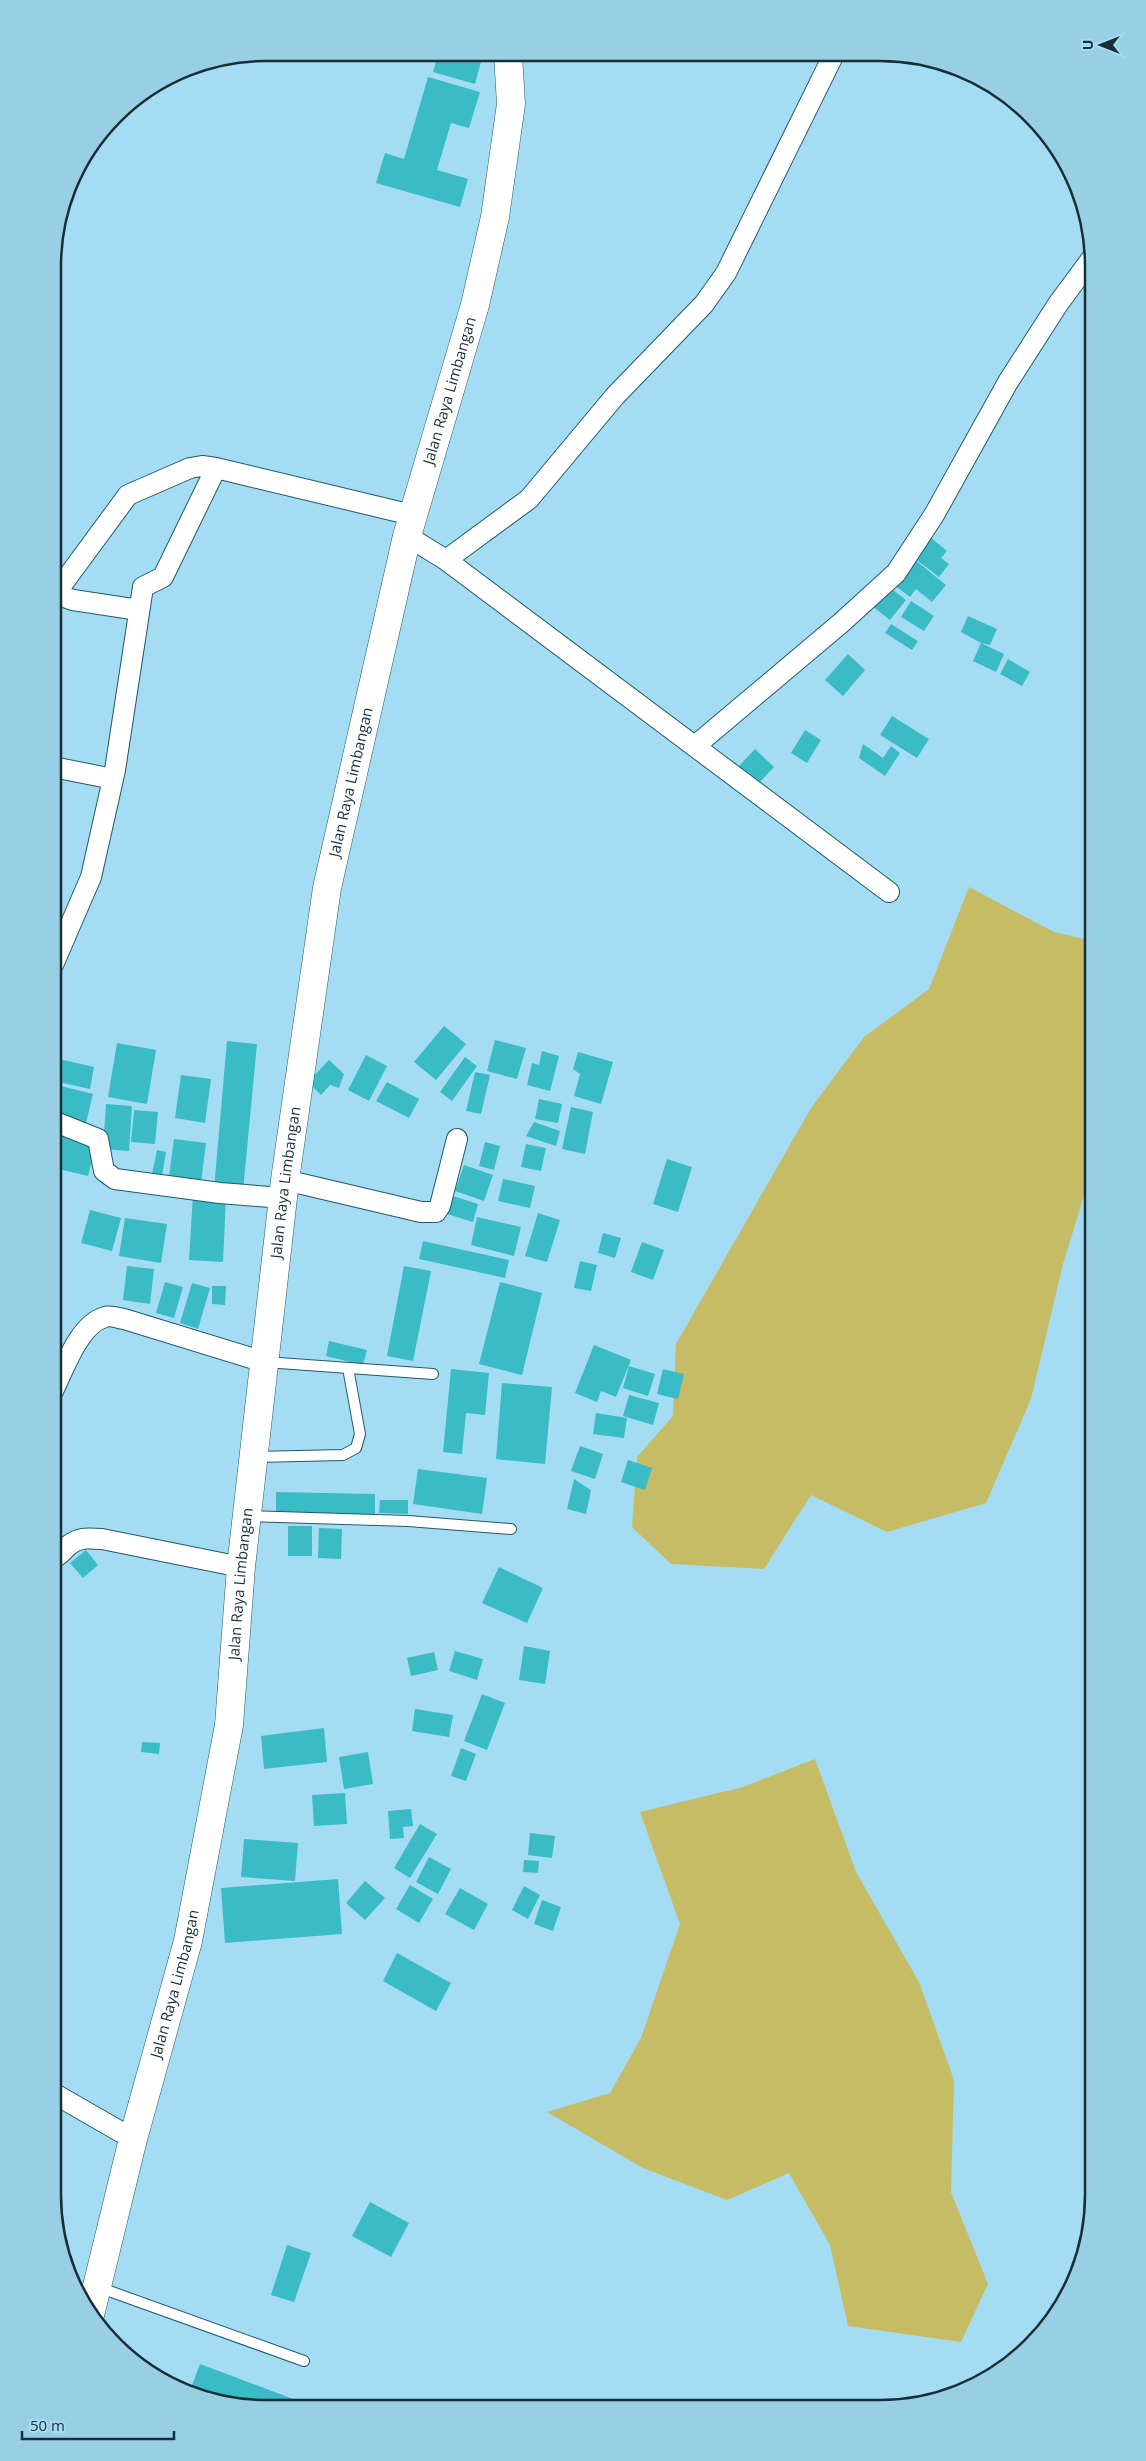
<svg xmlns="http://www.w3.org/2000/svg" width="1146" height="2461" font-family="'Open Sans',sans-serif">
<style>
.green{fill:#c5bc65}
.building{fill:#3abbc5}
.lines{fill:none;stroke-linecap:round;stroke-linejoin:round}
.service-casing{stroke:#20596b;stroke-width:12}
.minor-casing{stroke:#20596b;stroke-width:22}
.trunk-casing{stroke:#20596b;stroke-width:29}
.service{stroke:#fff;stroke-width:10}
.minor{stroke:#fff;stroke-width:20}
.trunk{stroke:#fff;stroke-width:28}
.labels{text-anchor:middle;stroke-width:4;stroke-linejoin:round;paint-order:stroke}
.street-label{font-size:15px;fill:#182f37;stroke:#a4ddf3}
.rim{fill:none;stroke:#182f37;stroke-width:2.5}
</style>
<rect width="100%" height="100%" fill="#a4ddf3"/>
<path class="green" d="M969 887 1054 932 1093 941V1179L1087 1186 1063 1264 1031 1399 986 1503 887 1532 811 1495 764 1569 671 1564 632 1527 637 1457 673 1416 676 1344 811 1108 864 1037 929 989Z
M815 1759 856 1872 919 1982 954 2080 951 2192 988 2284 961 2342 848 2326 830 2245 789 2173 727 2200 643 2168 547 2112 610 2093 641 2038 680 1924 640 1812 743 1787Z"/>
<path class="building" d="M438 54H483L475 84 433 72Z
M428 77 480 92 469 128 451 123 437 170 468 179 460 207 376 183 385 153 404 159Z
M930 537 947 551 941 558 949 564 939 577 914 558Z
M914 559 946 585 932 602 916 589 910 597 894 585Z
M888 586 906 600 890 620 872 606Z
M911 601 934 616 924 631 901 617Z
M968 616 997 629 990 645 981 643 961 632Z
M891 624 918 641 912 650 885 633Z
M981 643 1004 654 996 672 973 661Z
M848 654 865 670 843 696 825 680Z
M1008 659 1030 672 1022 686 1000 674Z
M892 716 929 739 917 758 880 735Z
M805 730 821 740 807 763 791 753Z
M863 744 883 758 891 746 900 753 885 776 859 758Z
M755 749 774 767 758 784 739 766Z
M444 1026 466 1044 436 1080 414 1062Z
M495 1040 526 1048 517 1079 487 1071Z
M227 1041 257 1044 243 1191 214 1189Z
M117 1043 156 1050 147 1104 108 1097Z
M542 1051 559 1056 550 1091 527 1085 532 1063 539 1065Z
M578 1052 613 1062 601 1104 574 1096 580 1074 573 1069Z
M366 1055 387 1066 369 1101 348 1090Z
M465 1057 477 1066 452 1101 440 1092Z
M59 1059 94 1067 90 1089 54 1081Z
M329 1060 344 1074 339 1088 330 1085 321 1095 308 1082Z
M475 1072 490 1075 481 1114 466 1111Z
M181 1075 211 1079 205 1123 175 1118Z
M387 1082 419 1099 409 1118 376 1101Z
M57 1085 93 1094 85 1127 53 1119V1101Z
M539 1099 562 1104 558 1123 535 1119Z
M106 1104 132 1106 129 1151 103 1149Z
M571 1107 593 1112 585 1154 562 1149Z
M134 1110 158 1112 155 1144 131 1142Z
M534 1122 560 1131 556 1146 526 1136Z
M63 1133 97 1141 88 1176 54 1168Z
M174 1139 206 1143 201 1182 169 1177Z
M485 1142 500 1146 494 1170 479 1166Z
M526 1144 546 1148 541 1171 521 1167Z
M157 1150 166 1152 162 1176 152 1174Z
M667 1159 692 1167 678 1212 653 1204Z
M464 1165 493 1175 484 1201 455 1191Z
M503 1179 535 1186 530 1208 498 1201Z
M193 1195 226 1196 223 1262 189 1260Z
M453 1196 478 1204 473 1222 447 1214Z
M90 1210 121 1218 112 1251 81 1243Z
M538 1213 560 1220 547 1262 525 1256Z
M477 1217 521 1227 514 1256 471 1245Z
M125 1218 167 1224 161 1263 119 1256Z
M53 1227 59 1229 53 1245Z
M603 1233 621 1238 615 1258 598 1253Z
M423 1241 509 1260 505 1278 419 1259Z
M642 1242 664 1250 653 1280 631 1272Z
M580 1261 597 1265 591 1291 574 1288Z
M127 1266 154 1269 150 1304 123 1300Z
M404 1266 431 1271 413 1361 387 1356Z
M165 1282 183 1287 174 1318 156 1313Z
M500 1282 542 1293 522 1375 479 1364Z
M192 1283 210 1288 198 1329 180 1323Z
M212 1286H226L225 1305 212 1304Z
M329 1341 367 1350 363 1365 326 1356Z
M594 1345 631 1360 616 1397 601 1391 597 1402 575 1393Z
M629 1366 655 1374 648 1396 623 1388Z
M451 1369 489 1373 485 1415 466 1413 462 1454 443 1452Z
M663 1369 684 1374 678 1399 657 1394Z
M502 1383 552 1387 545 1464 496 1459Z
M629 1395 659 1403 653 1425 623 1416Z
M596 1413 627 1418 624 1438 593 1434Z
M580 1446 603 1454 595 1479 571 1471Z
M628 1460 652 1468 645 1490 621 1482Z
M418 1469 487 1478 482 1514 413 1504Z
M574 1479 591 1490 586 1514 567 1509Z
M276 1492 375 1494V1516L276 1514Z
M380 1500H408V1514L379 1513Z
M288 1526H312V1556H288Z
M319 1528 342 1529 341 1559 318 1558Z
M86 1550 98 1565 83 1578 70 1563Z
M499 1567 543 1588 527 1623 482 1603Z
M524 1646 550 1651 545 1684 519 1680Z
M455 1651 483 1659 477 1680 449 1671Z
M434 1652 438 1670 411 1676 407 1658Z
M482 1694 505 1703 487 1750 464 1741Z
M415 1709 453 1715 449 1737 412 1731Z
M324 1728 327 1762 264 1769 261 1736Z
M142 1742 160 1743 159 1754 141 1752Z
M461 1748 476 1754 466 1781 451 1776Z
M368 1752 373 1784 344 1789 339 1757Z
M345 1793 347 1824 314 1826 312 1795Z
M411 1809 413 1826 403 1827 404 1838 390 1839 388 1811Z
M420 1824 437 1834 410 1878 394 1868Z
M530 1833 555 1836 552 1858 528 1855Z
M244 1839 298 1843 295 1881 241 1877Z
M429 1857 451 1869 438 1894 416 1882Z
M524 1860 539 1861 538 1873 523 1872Z
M338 1879 342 1934 225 1943 221 1888Z
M365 1881 385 1898 365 1920 346 1903Z
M410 1885 433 1899 419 1923 396 1909Z
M524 1886 540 1895 528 1919 512 1910Z
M460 1888 488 1904 474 1930 445 1914Z
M542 1900 561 1907 553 1931 534 1924Z
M397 1953 451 1983 436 2011 383 1981Z
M370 2202 409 2223 391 2257 352 2236Z
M287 2245 311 2253 294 2302 271 2295Z
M200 2364 309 2405 225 2404 189 2393Z"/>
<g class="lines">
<defs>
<path id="service" d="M265 1362 433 1374
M255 1457 343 1455 356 1448 360 1434 348 1368
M249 1516 408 1521 511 1529
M98 2287 304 2361"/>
<path id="minor" d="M407 536 446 560 889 892
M446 560 529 499 615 396 704 304 726 273 833 56
M53 593 73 600 139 610
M55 594 128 495 190 468 202 466 216 468 412 515
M695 746 841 623 896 573 934 515 1008 382 1058 304 1092 258
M53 767 113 779
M53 965 91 877 115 770 143 587 163 577 216 468
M53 1121 98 1139 104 1171 115 1179 220 1193 283 1198
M285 1180 421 1212H436L440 1206 457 1139
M53 1391C64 1369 79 1324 105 1317 110 1315 118 1318 124 1319L264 1362
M53 1558C60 1556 63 1550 69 1545 79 1537 90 1538 102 1539L241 1567
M53 2093 133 2139"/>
<g id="trunk">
<path id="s1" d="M90 2315 133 2139 188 1941 229 1725 241 1567 285 1180 327 888 407 536 475 305 495 217 511 104 508 54"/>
</g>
</defs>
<use href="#service" class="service-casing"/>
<use href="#minor" class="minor-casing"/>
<use href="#trunk" class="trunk-casing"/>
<use href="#service" class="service"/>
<use href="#minor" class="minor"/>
<use href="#trunk" class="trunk"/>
</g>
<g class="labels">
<g class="street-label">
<text dy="5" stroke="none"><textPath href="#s1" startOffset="1962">Jalan Raya Limbangan</textPath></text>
<text dy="5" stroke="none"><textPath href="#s1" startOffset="1558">Jalan Raya Limbangan</textPath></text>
<text dy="5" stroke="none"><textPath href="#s1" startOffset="1152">Jalan Raya Limbangan</textPath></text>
<text dy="5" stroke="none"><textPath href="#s1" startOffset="748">Jalan Raya Limbangan</textPath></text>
<text dy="5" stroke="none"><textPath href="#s1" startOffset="342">Jalan Raya Limbangan</textPath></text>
</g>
</g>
<path d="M0 0H1146V2461H0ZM266 61H880A205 205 0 0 1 1085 266V2195A205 205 0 0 1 880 2400H266A205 205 0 0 1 61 2195V266A205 205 0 0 1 266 61Z" fill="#99cfe4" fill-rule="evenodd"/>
<path class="rim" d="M266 61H880A205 205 0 0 1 1085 266V2195A205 205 0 0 1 880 2400H266A205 205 0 0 1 61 2195V266A205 205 0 0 1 266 61Z"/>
<g transform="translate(1101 45) rotate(270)" stroke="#a4ddf3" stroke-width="4" paint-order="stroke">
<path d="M0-4L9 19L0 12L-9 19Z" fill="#182f37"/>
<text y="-8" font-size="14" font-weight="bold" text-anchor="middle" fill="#182f37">U</text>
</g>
<path d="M22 2431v8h152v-8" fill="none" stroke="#182f37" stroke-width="2.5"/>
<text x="30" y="2431" font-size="15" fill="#182f37" stroke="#a4ddf3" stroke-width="4" paint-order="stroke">50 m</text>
</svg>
